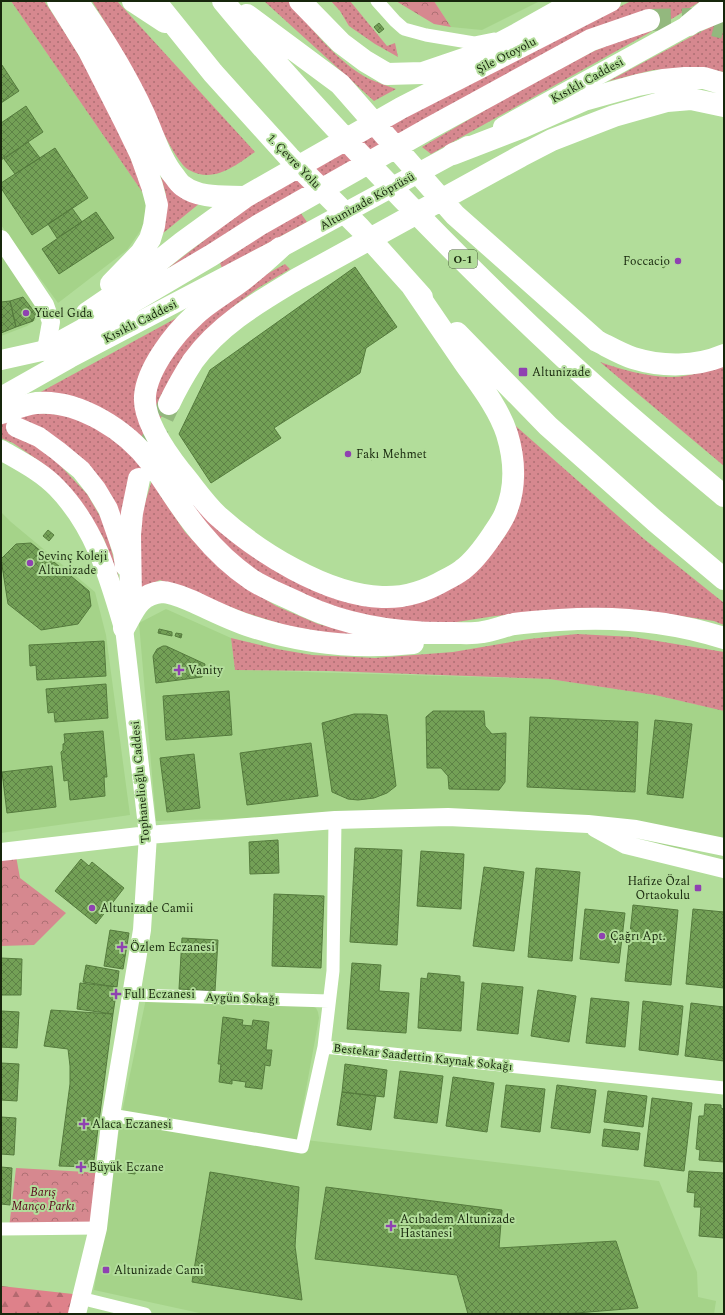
<svg xmlns="http://www.w3.org/2000/svg" width="725" height="1315" font-family="Spectral,serif">
<style>
.built{fill:#a5d389}
.grass{fill:url(#grass-dots)}
.forest{fill:url(#forest-firs)}
.park{fill:url(#park-crowns)}
.building{fill:url(#building-cross-hatch);stroke:#557b3d}
.lines{fill:none;stroke-linecap:round;stroke-linejoin:round}
.highway-tunnel{stroke:#93b87e;stroke-width:22;stroke-dasharray:22 11;stroke-linecap:butt}
.street{stroke:#fff;stroke-width:13}
.secondary{stroke:#fff;stroke-width:18}
.primary{stroke:#fff;stroke-width:20}
.highway{stroke:#fff;stroke-width:22}
.poi-dot{fill:#8f41b1;stroke:#b2dd9a;stroke-width:1.5}
.labels{text-anchor:middle;stroke-width:4;stroke-linejoin:round;paint-order:stroke}
.shield{fill:#b2dd9a;stroke:#465d37;stroke-width:1}
.shield-label{font-size:11px;font-weight:bold;fill:#17260c}
.street-label{font-size:12px;fill:#17260c;stroke:#b2dd9a}
.poi-label{font-size:12px;fill:#17260c;stroke:#b2dd9a;text-anchor:start}
.park-label{font-size:12px;font-style:italic;fill:#5b051c;stroke:#b2dd9a}
</style>
<defs>
<pattern id="grass-dots" width="8" height="8" patternUnits="userSpaceOnUse"><rect width="8" height="8" fill="#d6888f"/><path d="M2 2h.1M6 6h.1" fill="none" stroke="#ad6f73" stroke-width="1.8" stroke-linecap="round"/></pattern>
<pattern id="forest-firs" width="22" height="20" patternUnits="userSpaceOnUse"><rect width="22" height="20" fill="#de818a"/><path d="M5 1l3.5 6h-7zM16 11l3.5 6h-7z" fill="#b3696f"/></pattern>
<pattern id="park-crowns" width="20" height="18" patternUnits="userSpaceOnUse"><rect width="20" height="18" fill="#d6888f"/><path d="M2 6a3 3 0 1 1 6 0M12 15a3 3 0 1 1 6 0" fill="none" stroke="#ad6f73"/></pattern>
<pattern id="building-cross-hatch" width="8" height="8" patternUnits="userSpaceOnUse"><rect width="8" height="8" fill="#73a056"/><path d="M0 0l8 8M0 8l8-8" fill="none" stroke="#5d8246"/></pattern>
</defs>
<rect width="100%" height="100%" fill="#b2dd9a"/>
<path class="built" d="M1 1H11L145 196V224L127 250 58 303 1 225Z
M434 1H540L482 30 451 27Z
M1 253 41 306V316L27 326 1 336Z
M1 512 11 522 95 592 106 635 130 815 1 833Z
M166 609 231 638 235 670 549 679 655 695 724 711V850L671 848 598 823 462 811 156 821 139 623Z
M146 999 312 1006 316 1008 318 1012 319 1018 297 1139 659 1181 697 1272 698 1297 716 1301 714 1314H204L94 1290 122 1112Z"/>
<path class="grass" d="M11 1H44C86 62 121 127 145 196Z
M92 1H117L255 152C236 165 214 184 189 170 174 162 145 94 135 75 122 50 107 25 92 1Z
M264 1H288C311 27 332 56 362 75 372 81 385 85 396 89L374 101Z
M331 1H350L387 46 395 43 398 57 375 44 349 26 340 11Z
M631 1H701L647 34 431 154 422 147 511 95 592 52 620 40 647 11 140 290 251 204 414 112Z
M724 21V72L697 67 653 70 609 81 700 32Z
M161 177 173 190 200 203 162 234 166 195Z
M300 212 307 222 222 268 220 263 263 232Z
M285 264 290 269 258 288 234 306 235 308 173 374 159 399 166 403 163 415 158 421 154 389 161 372 190 332 252 282Z
M182 315 167 333 144 435 142 438 37 394Z
M600 362C623 370 647 377 672 377 690 377 707 370 724 365V466Z
M25 412 66 415 96 428 116 441 131 455 152 480 160 495 185 532 208 556 240 583 276 606 318 624 361 635 360 638 291 627 246 613 160 580 137 590 141 516 152 480 133 472 123 526 113 504 39 447 54 459 87 494 104 523 120 582 104 539 84 507 45 465 13 443 1 438V421Z
M510 421 644 539 724 603V625L714 621 641 610 552 611 495 616 444 624 411 623 344 612 265 578 236 555 205 525 168 475 212 521 369 602 472 570 505 536 519 500Z
M577 634 633 637 724 652V711L655 695 549 679 328 671 235 670 231 638 277 649 312 655 375 658 453 652 529 639Z"/>
<path class="forest" d="M1 1286 73 1294 70 1314H1Z"/>
<path class="park" d="M396 1H434L451 27 434 24Z
M16 856 20 878 66 913 34 945 1 946V859Z
M16 1168 105 1173 98 1228H9Z"/>
<path class="building" d="M379 23 384 29 379 33 374 27Z
M2 65 19 91 1 103V66Z
M26 106 43 132 1 160V123Z
M28 142 40 158 15 174 4 159Z
M55 148 88 198 32 235 1 188V183Z
M72 208 82 222 57 238 48 224Z
M96 212 114 238 59 274 42 249Z
M665 258 669 264 663 268 659 262Z
M355 267 397 327 366 348 360 373 274 428 281 438 211 483 179 434 210 370Z
M23 297 36 314 33 321 16 327 10 301Z
M10 301 16 327 1 333V302Z
M373 450 377 456 371 460 366 454Z
M48 530 54 535 49 541 43 536Z
M31 543 89 591 91 606 78 624 41 630 8 604 1 559 16 544Z
M159 629 172 632V636L158 633Z
M176 633 182 634 181 638 175 636Z
M104 641 106 676 37 680 36 665 30 666 29 645Z
M163 646H166L205 664 202 677 156 683 153 656 157 649Z
M106 684 108 718 55 722 54 712 48 713 46 689Z
M229 691 232 735 166 740 163 696Z
M433 711H484L485 726 492 734 506 733 505 782 499 790 449 789 448 776 441 768H427L426 717Z
M354 714H369L387 715 396 786 387 793 374 798 358 800 348 799 332 792 322 723Z
M530 717 638 722 635 792 527 787Z
M655 720 692 724 683 798 647 794Z
M103 731 107 777H104L105 796 70 800 68 780 64 781 61 752 63 750V744L65 743 64 734Z
M311 743 318 796 247 805 240 753Z
M194 754 200 808 167 812 160 758Z
M52 766 56 807 7 813 2 772Z
M278 840 279 873 250 874 249 842Z
M355 848 402 850 397 945 350 942Z
M421 851 464 854 461 909 417 906Z
M81 859 89 866 92 862 124 888 96 924 55 891Z
M484 867 524 872 514 951 473 946Z
M536 868 580 872 572 961 528 957Z
M274 894 324 896 321 968 272 966Z
M633 905 678 910 671 985 625 981Z
M585 909 625 913 619 963 580 959Z
M693 909 724 912V988L686 984Z
M110 930 129 933 123 969 104 966Z
M182 938 218 940 215 991 179 989Z
M1 958 22 959 21 995H1Z
M352 963 381 965 379 991 409 993 406 1033 347 1029Z
M86 965 119 971 117 987 83 982Z
M428 973 460 976V982H464L461 1031 418 1028 421 978 427 979Z
M80 983 117 987 113 1014 77 1009Z
M482 983 523 987 518 1034 477 1030Z
M538 990 576 996 569 1042 531 1036Z
M591 998 629 1002 625 1047 586 1043Z
M643 1001 683 1006 678 1055 639 1050Z
M691 1003 724 1007V1061L685 1056Z
M51 1010 113 1014 93 1167 59 1166 70 1084V1066L68 1049 44 1046Z
M1 1011 19 1012 17 1048 1 1047Z
M223 1017 243 1020 242 1025 252 1026 253 1020 269 1022 266 1050H272L270 1066 265 1065 262 1089 245 1087 246 1082 232 1080V1084L219 1082 221 1064H218Z
M1 1063 19 1064 17 1101 1 1100Z
M345 1064 387 1070 384 1097 342 1092Z
M400 1071 443 1076 437 1123 394 1118Z
M453 1077 494 1083 487 1132 446 1126Z
M506 1085 545 1089 540 1132 501 1127Z
M557 1085 596 1090 590 1133 551 1128Z
M608 1091 647 1096 643 1127 604 1122Z
M342 1092 376 1096 371 1130 337 1125Z
M652 1098 692 1103 684 1171 644 1166Z
M705 1104 721 1105V1108L724 1109V1162L699 1160 700 1150 696 1149 699 1116H704Z
M1 1117 16 1118 14 1155 1 1154Z
M604 1129 640 1133 638 1150 602 1146Z
M129 1165 136 1166 135 1174 128 1173Z
M1 1167 12 1168 10 1205 1 1204Z
M689 1171 724 1173V1238L699 1236 701 1207H694L695 1193 687 1192Z
M210 1172 299 1187 295 1246 302 1300 192 1282Z
M326 1187 502 1210 499 1248 616 1241 638 1308 564 1314H468L457 1275 315 1259Z"/>
<g class="lines">
<path class="highway-tunnel" d="M649 20 691 19 724 28
M149 447 169 404"/>
<path class="street" d="M377 1 395 21 404 29 426 35 474 43 494 39
M131 995 329 1001
M324 1047 724 1088
M111 1115 302 1147 324 1047 333 971 335 820
M1 1229 98 1228
M80 1298 145 1314"/>
<path class="secondary" d="M1 239 45 305 51 322 46 350
M595 828 626 845 724 869
M1 852 148 835 335 820 448 817 588 824 636 829 724 847
M77 1314 98 1228 111 1115 142 930 148 835 124 628"/>
<path class="primary" d="M459 65 473 56 517 33 574 1
M503 127 689 25 724 11
M1 360 46 350
M1 397 70 358 280 248 468 146
M16 427 39 437 58 451 81 470 96 489 108 509 123 552 125 566
M1 450C20 461 42 472 57 488 95 527 109 577 124 628"/>
<path class="highway" d="M58 1 89 51 125 122 141 155 152 186 157 205 154 226 150 239 141 253 111 284
M77 1C102 36 126 75 144 114 154 136 160 159 175 177 177 180 180 184 183 186 200 199 225 196 245 197
M133 1 165 22
M155 1 213 73 289 157 360 228 422 297
M223 1C265 52 310 101 355 149 421 219 488 287 558 352 611 402 668 449 724 496
M300 1 341 43 365 61 387 74 423 73 473 56
M247 15 340 84 455 215 597 341C609 347 621 354 633 358 662 367 696 367 724 355
M689 25 718 1
M453 154 523 127 584 100 638 85 663 80 685 78H704L724 84
M280 248C266 261 251 274 236 285 222 295 206 304 194 316 174 334 147 369 145 396 143 420 167 454 181 472 193 486 204 503 218 516 258 552 326 595 382 597 404 598 426 591 445 580 451 577 457 574 462 570 473 562 485 546 493 534 497 528 502 521 505 514 516 489 515 460 507 434 499 409 481 386 466 365 448 339 430 312 412 286
M87 313 131 283 183 242 245 197 401 108 610 1
M457 333 548 426 655 521 724 579
M46 350 117 311 212 255 259 225 428 129 591 40 649 20
M169 404C176 389 184 375 193 361 220 324 259 302 297 279L521 156 552 140 614 116 667 101 691 99 724 106
M1 413C13 409 24 405 36 403 79 399 127 431 151 463 168 486 182 511 201 533 215 550 233 567 252 580 268 590 287 597 303 605 350 627 403 634 454 633 463 633 473 634 483 632 493 631 504 626 514 624 529 622 544 621 559 620 614 616 671 621 724 638
M131 598 130 535 132 513 139 479
M124 628C134 610 139 594 162 592 172 592 184 598 194 602 211 610 229 619 247 625 300 643 357 649 413 643"/>
</g>
<g class="poi-dot">
<circle cx="678" cy="261" r="4"/>
<circle cx="26" cy="313" r="4"/>
<rect x="518" y="367" width="10" height="10" rx="2"/>
<circle cx="348" cy="454" r="4"/>
<circle cx="30" cy="563" r="4"/>
<path d="M177 664h4v4h4v4h-4v4h-4v-4h-4v-4h4z"/>
<rect x="694" y="884" width="8" height="8" rx="2"/>
<circle cx="92" cy="908" r="4"/>
<circle cx="602" cy="936" r="4"/>
<path d="M120 941h4v4h4v4h-4v4h-4v-4h-4v-4h4z"/>
<path d="M114 988h4v4h4v4h-4v4h-4v-4h-4v-4h4z"/>
<path d="M82 1118h4v4h4v4h-4v4h-4v-4h-4v-4h4z"/>
<path d="M79 1161h4v4h4v4h-4v4h-4v-4h-4v-4h4z"/>
<path d="M389 1220h4v4h4v4h-4v4h-4v-4h-4v-4h4z"/>
<rect x="102" y="1266" width="8" height="8" rx="2"/>
</g>
<g class="labels">
<rect class="shield" x="449" y="250" width="28" height="18" rx="3"/>
<g class="shield-label">
<text x="463" y="263">O-1</text>
</g>
<g class="street-label">
<text transform="translate(506 55) rotate(-27)" y="4">Şile Otoyolu</text>
<text transform="translate(587 80) rotate(-29)" y="4">Kısıklı Caddesi</text>
<text transform="translate(294 161) rotate(46)" y="4">1. Çevre Yolu</text>
<text transform="translate(367 201) rotate(-29)" y="4">Altunizade Köprüsü</text>
<text transform="translate(140 321) rotate(-27)" y="4">Kısıklı Caddesi</text>
<text transform="translate(140 782) rotate(-95)" y="4">Tophanelioğlu Caddesi</text>
<text transform="translate(242 998) rotate(2)" y="4">Aygün Sokağı</text>
<text transform="translate(423 1057) rotate(6)" y="4">Bestekar Saadettin Kaynak Sokağı</text>
</g>
<g class="poi-label">
<text x="670" y="265" text-anchor="end">Foccacio</text>
<text x="34" y="317">Yücel Gıda</text>
<text x="532" y="376">Altunizade</text>
<text x="356" y="458">Fakı Mehmet</text>
<text x="38" y="560">Sevinç Koleji<tspan x="38" dy="14">Altunizade</tspan></text>
<text x="188" y="674">Vanity</text>
<text x="690" y="885" text-anchor="end">Hafize Özal<tspan x="690" dy="14">Ortaokulu</tspan></text>
<text x="100" y="912">Altunizade Camii</text>
<text x="610" y="940">Çağrı Apt.</text>
<text x="130" y="951">Özlem Eczanesi</text>
<text x="124" y="998">Full Eczanesi</text>
<text x="92" y="1128">Alaca Eczanesi</text>
<text x="89" y="1171">Büyük Eczane</text>
<text x="400" y="1223">Acıbadem Altunizade<tspan x="400" dy="14">Hastanesi</tspan></text>
<text x="114" y="1274">Altunizade Cami</text>
</g>
<g class="park-label">
<text x="43" y="1196">Barış<tspan x="43" dy="14">Manço Parkı</tspan></text>
</g>
</g>
<rect width="725" height="1315" fill="none" stroke="#17260c" stroke-width="4"/>
</svg>
